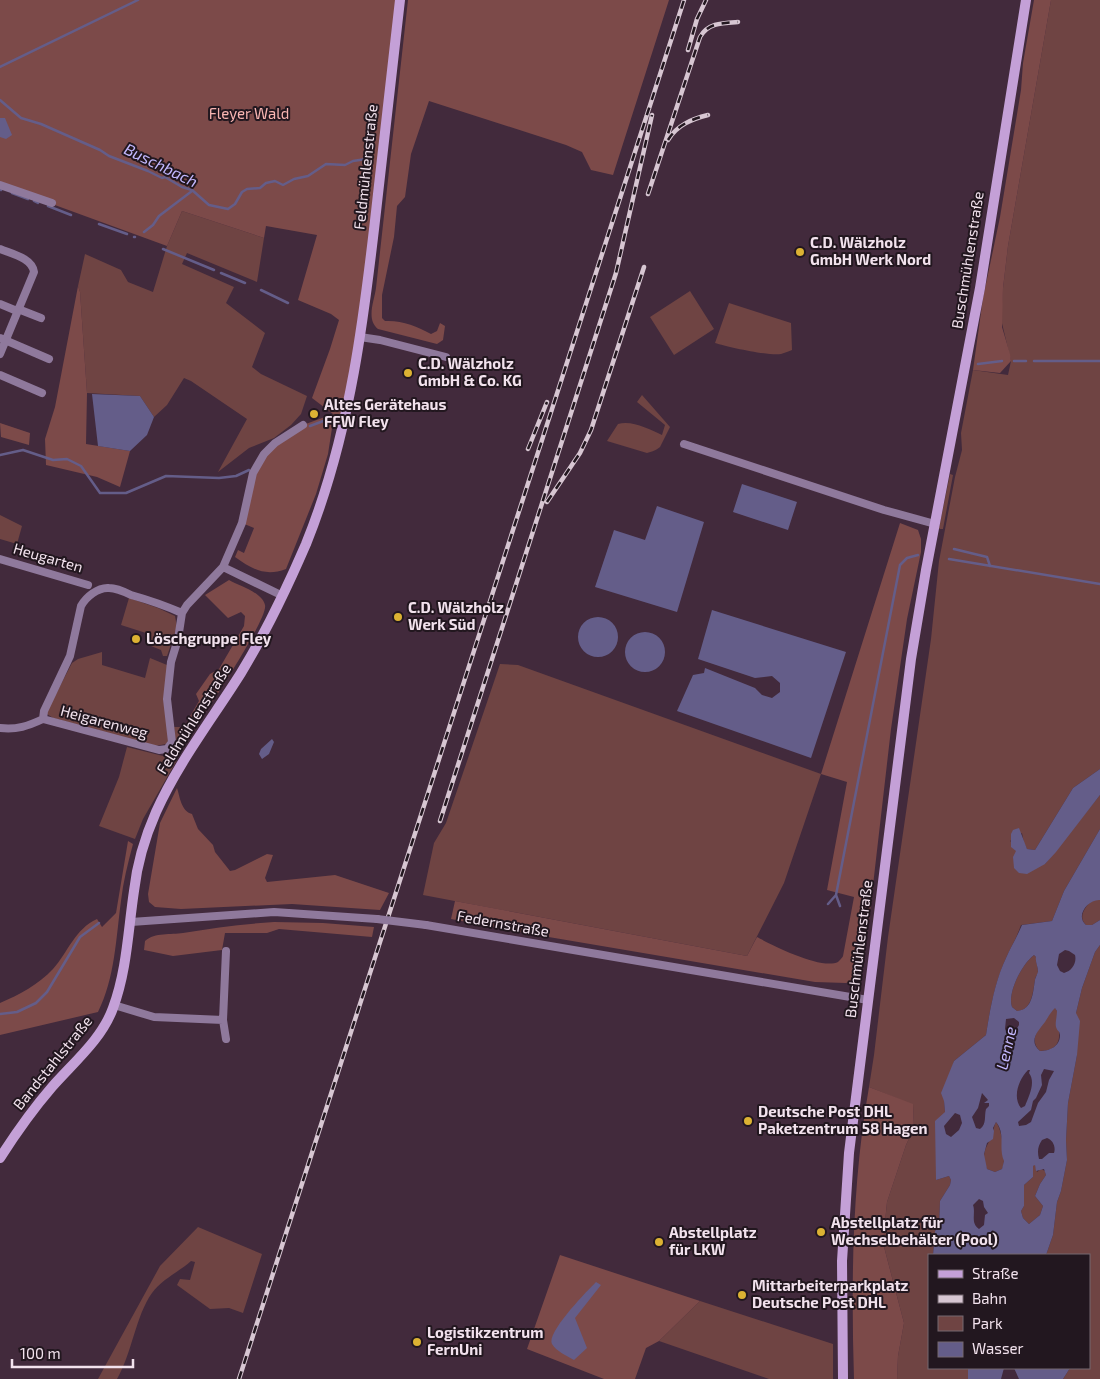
<svg xmlns="http://www.w3.org/2000/svg" width="1100" height="1379" font-family="'Exo 2',sans-serif">
<style>
.green{fill:#6f4443}
.forest{fill:#7c4a49}
.water{fill:#645d89;fill-rule:evenodd}
.lines{fill:none;stroke-linecap:round;stroke-linejoin:round}
.stream{stroke:#645d89;stroke-width:2.5}
.street{stroke:#8f799c;stroke-width:8}
.secondary{stroke:#c4a0d7;stroke-width:10}
.rail-casing{stroke:#d7c6d2;stroke-width:4.5}
.rail{stroke:#22171f;stroke-width:2.5;stroke-dasharray:8;stroke-linecap:butt}
.street-bridge{stroke:#8f799c;stroke-width:8}
.poi-dot{fill:#dcb233;stroke:#22171f;stroke-width:2}
.labels{text-anchor:middle;stroke-width:4;stroke-linejoin:round;paint-order:stroke}
.park-label{font-size:15px;fill:#f8b5b2;stroke:#22171f}
.street-label{font-size:15px;fill:#f2e2ed;stroke:#22171f}
.poi-label{font-size:15px;font-weight:bold;fill:#f2e2ed;stroke:#22171f;text-anchor:start}
.water-label{font-size:16px;font-style:italic;fill:#c3b8fe;stroke:#22171f}
</style>
<rect width="100%" height="100%" fill="#422a3c"/>
<path class="green" d="M1051 0H1100V769L1073 788 1035 850 1027 849 1024 843 1022 833 1010 841 1045 864 1100 795V829L1064 891 1052 921 1021 925C1017 937 1011 947 1006 958 995 982 990 1009 986 1035L954 1061 944 1100 945 1112 936 1180 949 1176 951 1180 950 1185 940 1201 939 1226 935 1231 933 1255H929V1368H968V1379H897L898 1356 904 1323 883 1243 887 1202 906 1145 914 1128 913 1105 869 1087 874 1055 888 937 931 639 939 561 955 477 962 450 961 433 973 370 1008 375 1011 361 1001 319 1003 288 1008 246Z
M182 211 264 238 257 282 187 253 182 264 234 287 226 303 265 333 252 367 261 374 307 396 301 414 291 425 274 438 249 448 218 472 247 419 191 381 184 378 167 405 154 417 140 396 87 393 80 292 78 286 85 254 121 270 128 282 153 292 167 246Z
M690 291 714 329 674 355 650 317Z
M729 303 791 323 792 350C789 351 785 353 781 354 768 356 728 347 715 343Z
M642 395 670 427 660 447C657 450 651 452 647 453L607 441 618 424C632 420 649 429 662 435L665 425 637 402Z
M950 474 953 475 943 529H940L939 528Z
M0 515 22 526 17 544 0 539Z
M129 598 158 608 175 616 177 627 167 656H163L161 650 146 644 149 634 121 625Z
M102 652V665L145 678 150 658 167 665 168 741 166 744 155 746 53 718 47 714V711L72 663 78 659Z
M500 664 518 665 821 774 784 883 747 956 423 895 434 843 446 823Z
M174 727H183L179 735 180 742 188 740 179 755 176 746Z
M127 747 163 756 173 750 177 760 143 819 135 839 99 826 119 777Z
M1094 899 1100 900V920L1092 925H1086C1077 917 1086 905 1094 899Z
M1100 945V1379H1063L1070 1368H1089V1255H1046L1053 1235 1057 1202 1061 1191 1067 1160 1066 1140 1068 1103 1077 1055 1076 1013 1082 988 1095 952Z
M1034 955 1036 957C1036 962 1038 968 1038 973 1037 975 1035 977 1035 980 1033 991 1032 1011 1017 1011L1012 1007C1007 993 1022 964 1034 955Z
M1055 1007 1057 1011C1058 1029 1067 1050 1040 1051 1025 1038 1046 1019 1055 1007Z
M996 1122C1002 1129 1007 1161 1002 1169L995 1172 987 1169C981 1156 985 1149 991 1138 994 1133 993 1127 996 1122Z
M1035 1164 1037 1172 1041 1169 1045 1171 1046 1175 1040 1184 1035 1196 1043 1206 1040 1215 1029 1224 1023 1218 1021 1211 1024 1206V1185L1033 1177V1166Z
M198 1227 262 1254 243 1313 229 1308 210 1309 177 1285 180 1279 190 1280 195 1262 191 1261C179 1272 162 1279 152 1293 136 1315 132 1353 117 1379H98L160 1266Z
M700 1301 833 1344V1379H769L659 1341Z"/>
<path class="forest" d="M0 0H400L377 195 345 416 334 415 328 454 316 494 286 569C265 577 252 569 235 557L238 550 244 553 254 528 242 523 249 487 264 454 303 425 333 414 312 398 330 349 339 320 331 314 298 300 317 235 266 226 264 238 182 211 167 246 0 185Z
M408 0H669L613 175 591 170 582 152 566 145 429 101 411 154 405 197 397 206 394 237 382 295V318L385 321C401 320 417 326 431 334L437 331 440 323 445 326 443 340 437 344 378 329C366 319 374 302 376 288Z
M1034 0H1051L1008 246 1003 288 1002 327 1010 354 1011 361 1000 373 973 370 983 298 1000 217 1021 90 1023 63Z
M78 286 80 292 87 393 86 444 130 451 120 487 97 477 46 465 45 439 55 407Z
M0 423 30 433 29 445 1 437Z
M900 523 918 530 921 539V552L907 619 891 729 869 920 861 971 855 980 846 983 815 982 531 934 451 919 455 901 747 956 757 937C772 945 821 970 838 962 839 961 843 957 843 956L854 897 827 890 847 782 821 774Z
M229 580C239 586 262 592 265 605 269 619 199 722 188 740L180 742 179 735 199 701 196 694 210 674 219 669 244 626 245 616 241 612 228 618 205 595Z
M177 788C180 797 181 811 192 814L198 829 213 845 215 852 230 871 235 870 267 854 273 855 265 878 267 882 335 875 389 893 380 910 292 904 181 909 155 907 149 902 148 894 160 823Z
M128 841 133 844C128 863 123 882 121 901 116 938 115 978 98 1012L0 1035V1003C19 995 39 984 53 969 68 952 75 929 97 919L102 927 116 913Z
M274 922 323 923 374 927 372 937 279 929 267 933H225L222 950 173 956 144 950 145 941C155 932 171 935 183 933 213 928 243 924 274 922Z
M869 1087 913 1104 914 1128 906 1145 887 1202 883 1243 904 1323 898 1356 897 1379H854C851 1282 852 1183 869 1087Z
M560 1255 700 1301 659 1341 646 1348 635 1379H604L527 1349Z"/>
<path class="water" d="M0 118H5L12 135 6 139 0 137Z
M92 394 140 396 154 417 147 435 130 451 98 446Z
M742 484 797 502 788 530 733 512Z
M657 506 704 522 677 612 595 587 614 530 645 540Z
M712 610 846 652 811 758 677 711 693 675 704 673 705 668 755 688 762 695 772 698 780 692V683L772 676 755 678 698 659Z
M578 637a20 20 0 1 1 40 0a20 20 0 1 1-40 0Z
M625 652a20 20 0 1 1 40 0a20 20 0 1 1-40 0Z
M272 739 274 742 269 754 262 759 259 754 261 749Z
M1100 769V795L1056 852 1045 864 1027 874 1019 873 1014 868 1013 857 1016 851 1011 847V834L1013 830 1019 828 1027 849 1035 850 1073 788Z
M1100 829V900C1088 899 1075 916 1086 925H1092L1100 920V945L1095 952 1082 988 1076 1013 1080 1021 1077 1055 1068 1103 1066 1140 1067 1160 1061 1191 1057 1202 1053 1235 1046 1255H933L935 1231 939 1226 940 1201 950 1185 951 1180 949 1176 936 1180 935 1121 945 1112 944 1101 941 1093 954 1061 986 1035C990 1009 995 981 1006 958 1011 947 1017 937 1022 925L1052 921 1064 891ZM1065 950 1069 951 1075 955C1077 963 1072 971 1064 973L1060 971 1057 965 1059 954ZM1034 955 1036 957C1035 962 1038 966 1038 972 1038 972 1035 979 1035 980 1033 991 1033 1010 1017 1011L1012 1007C1007 993 1022 964 1034 955ZM1055 1008 1057 1011C1057 1016 1055 1023 1056 1027 1058 1033 1059 1029 1060 1035 1060 1047 1049 1051 1040 1051 1028 1041 1038 1031 1045 1022 1048 1017 1051 1012 1055 1008ZM1014 1018 1019 1022V1025L1013 1035 1007 1033 1005 1029 1006 1019ZM1044 1069 1054 1071 1049 1080 1046 1092 1038 1103 1031 1122 1026 1125 1019 1126 1018 1122 1031 1110 1033 1101 1036 1098 1042 1085 1041 1075ZM1028 1070H1030L1029 1073C1036 1082 1029 1096 1025 1106L1021 1108C1012 1097 1019 1079 1028 1070ZM982 1093 988 1100 984 1103H989V1106L986 1109C984 1116 987 1124 980 1129L976 1128 972 1117 978 1108ZM955 1113 960 1115 962 1123 959 1130 951 1137 946 1134 944 1126ZM996 1122C1006 1134 998 1148 1004 1161L1002 1169 995 1172 987 1169 984 1154 987 1143 993 1139 994 1131 993 1128ZM1047 1138C1053 1140 1056 1147 1054 1153H1049L1042 1159H1039C1037 1151 1038 1146 1042 1140ZM1035 1165 1036 1171 1044 1169 1046 1175 1040 1184 1035 1196 1043 1206 1040 1215 1029 1224 1023 1218 1021 1211 1024 1206V1185L1033 1177V1166ZM979 1199 983 1201 984 1207 988 1213 985 1215 984 1225 979 1229C970 1223 976 1213 973 1205Z
M596 1282 601 1285 575 1318 587 1348 574 1360C567 1356 556 1351 552 1344 546 1333 587 1291 596 1282Z
M968 1368H1004L1001 1379H968Z
M1014 1368H1070L1063 1379H1019Z"/>
<g class="lines">
<path class="stream" d="M0 67 138 0
M0 100 21 118 41 124 100 150 109 156 148 171 162 178 165 177 182 187 192 190 209 205 228 209 235 204 242 192 247 189 260 188 266 183 275 181 283 185 294 179 308 176 326 164 345 165 353 161 366 159
M0 189 1 190
M12 193 28 199
M34 201 38 203
M48 206 71 215
M99 224 127 234
M144 232 153 225 159 216 192 191
M134 237H135
M163 249 214 270
M221 273 245 283
M261 290 288 303
M1014 361H1026
M1034 361H1100
M978 364 1002 361
M310 426 326 420
M0 455 23 450 53 460 67 459 81 466 100 493H126L166 476 219 478 236 476 249 470
M954 549 987 557 990 566
M949 559 1100 584
M828 904 836 895
M840 906 836 895 900 565 907 558 918 555
M0 1014 17 1012 36 1003 47 992 80 937 99 923"/>
<path class="street" d="M0 185 52 203
M0 249C12 254 32 258 34 272L0 354
M0 304 17 311
M18 309 41 318
M360 337 380 340 446 357
M0 338 49 359
M0 375 42 393
M684 444 884 510 935 524
M0 559 88 585
M223 567 283 596
M43 719 44 711 70 656 81 606C86 597 98 587 109 588 116 588 125 592 131 595 149 600 166 606 182 613
M0 728C17 730 28 726 43 719L159 750 167 749 172 742 167 699 171 662 178 639 182 613 187 605 223 567 242 523 253 473 264 454 275 443 303 425
M131 922 274 912 377 919
M426 925 868 1000
M114 1005 154 1017 223 1020 226 951
M223 1020 226 1039"/>
<path class="secondary" d="M0 1158C16 1133 33 1109 52 1087 73 1063 102 1039 113 1008 127 970 128 931 134 891 137 864 145 837 156 812 178 763 212 719 241 673 266 632 287 588 306 544 351 433 365 312 378 194 385 129 393 65 400 0
M843 1379 842 1261 849 1153 911 659 926 570 980 288 1026 0"/>
<defs>
<path id="rail" d="M688 50 697 19 706 0
M668 140C677 125 692 119 708 115
M648 194 700 37C708 23 722 23 738 22
M528 449 547 402
M547 502 580 453 591 430 644 267
M440 821 616 273 652 115
M239 1379 684 0"/>
</defs>
<use href="#rail" class="rail-casing"/>
<use href="#rail" class="rail"/>
<path class="street-bridge" d="M377 919 426 925"/>
</g>
<g class="poi-dot">
<circle cx="800" cy="252" r="5"/>
<circle cx="408" cy="373" r="5"/>
<circle cx="314" cy="414" r="5"/>
<circle cx="398" cy="617" r="5"/>
<circle cx="136" cy="639" r="5"/>
<circle cx="748" cy="1121" r="5"/>
<circle cx="821" cy="1232" r="5"/>
<circle cx="659" cy="1242" r="5"/>
<circle cx="742" cy="1295" r="5"/>
<circle cx="417" cy="1342" r="5"/>
</g>
<g class="labels">
<g class="park-label">
<text x="249" y="119">Fleyer Wald</text>
</g>
<g class="street-label">
<text transform="translate(366 167) rotate(-84)" y="5">Feldmühlenstraße</text>
<text transform="translate(968 260) rotate(-81)" y="5">Buschmühlenstraße</text>
<text transform="translate(48 558) rotate(16)" y="5">Heugarten</text>
<text transform="translate(194 719) rotate(-58)" y="5">Feldmühlenstraße</text>
<text transform="translate(104 722) rotate(15)" y="5">Heigarenweg</text>
<text transform="translate(503 924) rotate(10)" y="5">Federnstraße</text>
<text transform="translate(859 949) rotate(-83)" y="5">Buschmühlenstraße</text>
<text transform="translate(53 1063) rotate(-51)" y="5">Bandstahlstraße</text>
</g>
<g class="poi-label">
<text x="810" y="248">C.D. Wälzholz<tspan x="810" dy="17">GmbH Werk Nord</tspan></text>
<text x="418" y="369">C.D. Wälzholz<tspan x="418" dy="17">GmbH &amp; Co. KG</tspan></text>
<text x="324" y="410">Altes Gerätehaus<tspan x="324" dy="17">FFW Fley</tspan></text>
<text x="408" y="613">C.D. Wälzholz<tspan x="408" dy="17">Werk Süd</tspan></text>
<text x="146" y="644">Löschgruppe Fley</text>
<text x="758" y="1117">Deutsche Post DHL<tspan x="758" dy="17">Paketzentrum 58 Hagen</tspan></text>
<text x="831" y="1228">Abstellplatz für<tspan x="831" dy="17">Wechselbehälter (Pool)</tspan></text>
<text x="669" y="1238">Abstellplatz<tspan x="669" dy="17">für LKW</tspan></text>
<text x="752" y="1291">Mittarbeiterparkplatz<tspan x="752" dy="17">Deutsche Post DHL</tspan></text>
<text x="427" y="1338">Logistikzentrum<tspan x="427" dy="17">FernUni</tspan></text>
</g>
<g class="water-label">
<text transform="translate(161 165) rotate(26)" y="6">Buschbach</text>
<text transform="translate(1006 1048) rotate(-77)" y="6">Lenne</text>
</g>
</g>
<rect x="928" y="1254" width="162" height="115" fill="#22171f" stroke="#756871"/>
<rect x="938" y="1270" width="25" height="8" fill="#c4a0d7" stroke="#756871"/>
<text x="972" y="1279" font-size="15" fill="#f2e2ed">Straße</text>
<rect x="938" y="1295" width="25" height="8" fill="#d7c6d2" stroke="#756871"/>
<text x="972" y="1304" font-size="15" fill="#f2e2ed">Bahn</text>
<rect x="938" y="1316" width="25" height="15" fill="#6f4443" stroke="#756871"/>
<text x="972" y="1329" font-size="15" fill="#f2e2ed">Park</text>
<rect x="938" y="1342" width="25" height="15" fill="#645d89" stroke="#756871"/>
<text x="972" y="1354" font-size="15" fill="#f2e2ed">Wasser</text>
<path d="M12 1359v8h121v-8" fill="none" stroke="#f2e2ed" stroke-width="2.5"/>
<text x="20" y="1359" font-size="15" fill="#f2e2ed" stroke="#22171f" stroke-width="4" paint-order="stroke">100 m</text>
</svg>
